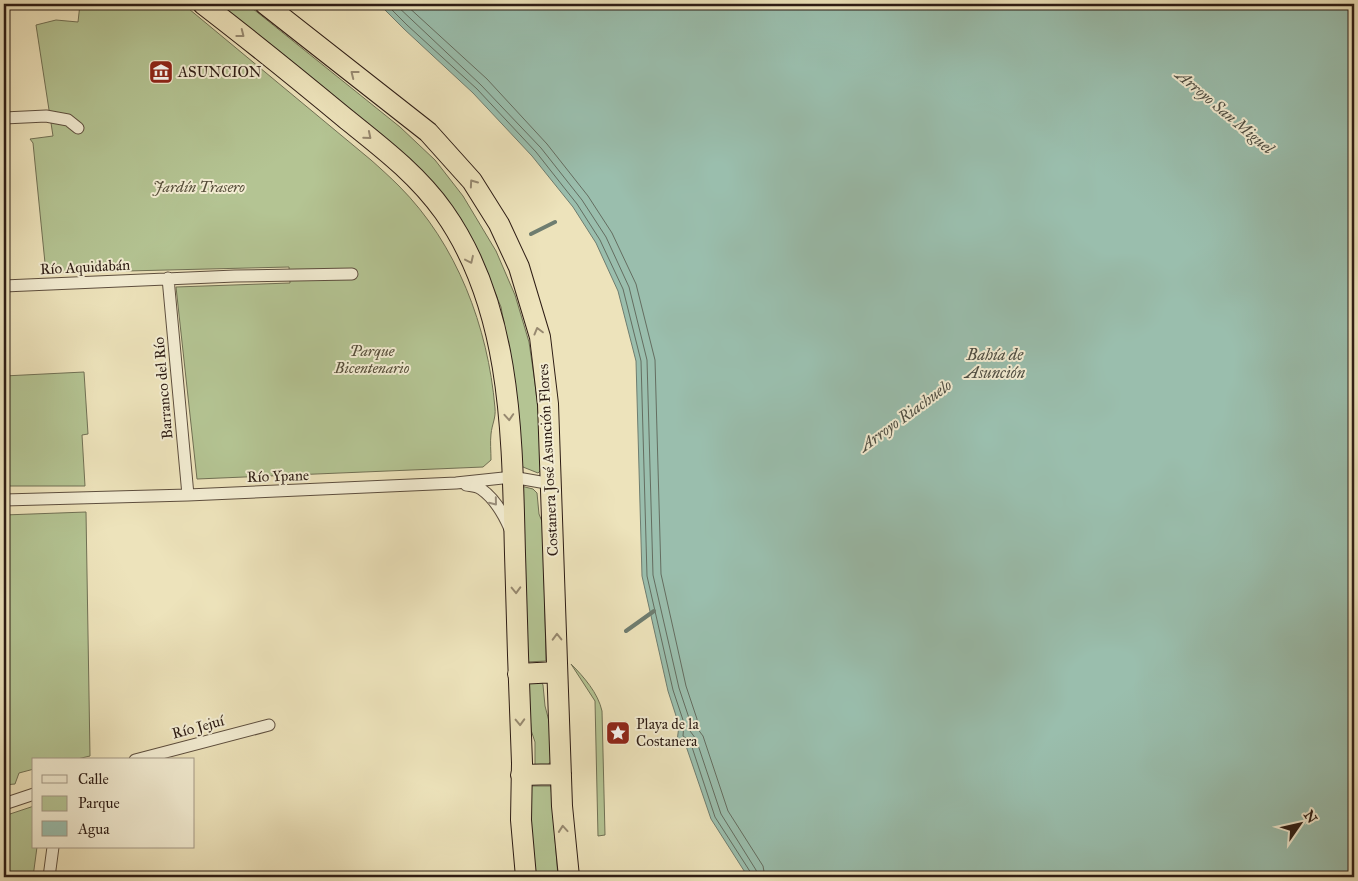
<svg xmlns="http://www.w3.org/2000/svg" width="1358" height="881" font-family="'IM FELL Great Primer',serif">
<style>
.green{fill:#b4c493;stroke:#707054}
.water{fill:#9abead;stroke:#6e7d70}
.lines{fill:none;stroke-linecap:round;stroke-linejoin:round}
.shore{stroke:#646d60;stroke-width:1}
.stream{stroke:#6e7d70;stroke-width:4}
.street-casing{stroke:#5d4e3e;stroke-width:13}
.highway-casing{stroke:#2d1c14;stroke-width:22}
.street{stroke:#f3edd3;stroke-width:11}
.highway{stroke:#ede3bb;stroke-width:20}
.oneway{stroke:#978970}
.oneway2{stroke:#9a8f7d}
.labels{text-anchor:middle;stroke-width:4;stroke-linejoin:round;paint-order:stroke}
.poi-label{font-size:15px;fill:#2d1c14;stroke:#f3edd3;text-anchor:start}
.park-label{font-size:15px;font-style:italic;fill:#564e3a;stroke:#f3edd3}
.street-label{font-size:15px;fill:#2d1c14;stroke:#f3edd3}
.water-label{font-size:16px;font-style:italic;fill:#4e4d42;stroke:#f3edd3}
</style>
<rect width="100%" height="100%" fill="#ede3bb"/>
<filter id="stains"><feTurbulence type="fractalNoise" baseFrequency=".004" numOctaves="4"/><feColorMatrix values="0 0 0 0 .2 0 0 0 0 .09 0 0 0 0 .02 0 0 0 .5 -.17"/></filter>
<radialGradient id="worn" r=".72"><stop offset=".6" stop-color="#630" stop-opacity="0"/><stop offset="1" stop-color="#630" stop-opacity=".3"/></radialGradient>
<path class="green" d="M80 4H183L371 160C380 168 390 177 399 186 457 244 488 327 495 408 496 418 492 424 491 434 490 442 491 451 491 460L483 467 197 479 176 287 290 283 289 267 46 273 33 143 30 139 53 136 36 25 56 20 78 22Z
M215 4H247L400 127 435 160 463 196 496 251 515 295 529 342 535 383 540 429 541 470 538 473 523 467 520 463 515 384 501 307 481 259 449 207Z
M84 372 88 434 82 435 85 486H4V376Z
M521 486 533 489 537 493 539 514 543 524 546 661 526 662Z
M86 512 90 756 73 760H34V769L19 773 15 784 4 785V515Z
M571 664C584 677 598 693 602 711L605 835 598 836 595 701Z
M531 683H542L543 685 545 706 550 725 551 761 548 765 535 766V742L531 730 528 685Z
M529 786H551L558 877H534Z
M34 806V847H37L33 877H4V816Z"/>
<path class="water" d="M379 4H1354V877H748L711 819 685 743 677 742 679 725 668 691 642 576 636 361 618 291 596 243 573 207 532 156 473 93 404 29Z"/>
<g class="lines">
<path class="shore" d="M386 4 407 25 477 89 536 152 577 204 600 240 623 289 641 361 647 576 673 690 684 723 683 736 690 741 715 817 751 873V877
M395 4 481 85 541 148 582 200 606 237 629 287 647 360 653 575 679 688 690 721V731L696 739 721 814 756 870 758 877
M405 4 487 79 547 144 588 196 612 233 636 284 655 360 661 574 686 686 697 719V728L703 736 728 811 763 866 765 877"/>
<path class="stream" d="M531 234 555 222
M626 631 654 611"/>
<defs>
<path id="street" d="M4 118 46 116 68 120 78 128
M168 278 188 495
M4 286 235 276 352 274
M466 485C471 486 477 486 481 489 494 498 504 515 510 529
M4 500 188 495 456 483 512 477 552 484
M135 760 269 725
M4 804 34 794
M49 877 53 847"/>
<path id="highway" d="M203 4C251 41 298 79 345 118 381 147 417 174 444 212 513 310 512 439 515 554 517 624 519 693 522 763L521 820 526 877
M265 4 428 132 472 181 499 224 519 267 540 337 548 404 562 806 569 877
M518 674 557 672
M521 775 561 774"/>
</defs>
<use href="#street" class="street-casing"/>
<use href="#highway" class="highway-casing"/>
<use href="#street" class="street"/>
<use href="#highway" class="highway"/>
</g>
<defs><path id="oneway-chevron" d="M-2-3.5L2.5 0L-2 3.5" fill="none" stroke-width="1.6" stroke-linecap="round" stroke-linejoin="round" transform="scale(1.25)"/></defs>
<g class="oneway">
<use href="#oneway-chevron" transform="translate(241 34) rotate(38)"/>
<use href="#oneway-chevron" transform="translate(354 74) rotate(-142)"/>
<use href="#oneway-chevron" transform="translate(368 136) rotate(40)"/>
<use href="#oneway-chevron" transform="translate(473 183) rotate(-125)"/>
<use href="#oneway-chevron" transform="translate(470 260) rotate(65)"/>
<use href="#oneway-chevron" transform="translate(538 331) rotate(-105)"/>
<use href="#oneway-chevron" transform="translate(509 417) rotate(86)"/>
<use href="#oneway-chevron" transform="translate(516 590) rotate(88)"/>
<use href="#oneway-chevron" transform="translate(557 637) rotate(-91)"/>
<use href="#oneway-chevron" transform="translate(520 722) rotate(88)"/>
<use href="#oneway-chevron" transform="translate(563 829) rotate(-95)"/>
</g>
<use class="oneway2" href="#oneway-chevron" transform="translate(494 502) rotate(51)"/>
<defs>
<symbol id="museum-square" viewBox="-11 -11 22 22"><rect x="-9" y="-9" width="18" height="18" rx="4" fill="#8f2418" stroke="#f3edd3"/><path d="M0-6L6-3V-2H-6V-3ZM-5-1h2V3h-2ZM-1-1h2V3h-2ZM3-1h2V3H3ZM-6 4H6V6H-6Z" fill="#fff"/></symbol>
<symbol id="sight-square" viewBox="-11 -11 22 22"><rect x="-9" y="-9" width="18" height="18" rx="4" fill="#8f2418" stroke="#f3edd3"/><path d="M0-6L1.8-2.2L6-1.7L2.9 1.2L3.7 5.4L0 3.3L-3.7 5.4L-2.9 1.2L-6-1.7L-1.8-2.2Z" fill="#fff"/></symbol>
</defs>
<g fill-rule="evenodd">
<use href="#museum-square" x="147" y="58" width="28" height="28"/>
<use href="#sight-square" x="604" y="719" width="28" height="28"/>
</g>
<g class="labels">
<g class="poi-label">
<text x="178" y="77">ASUNCION</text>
<text x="636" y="729">Playa de la<tspan x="636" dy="17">Costanera</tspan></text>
</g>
<g class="park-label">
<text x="199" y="192">Jardín Trasero</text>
<text x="372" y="356">Parque<tspan x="372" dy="17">Bicentenario</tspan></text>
</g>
<g class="street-label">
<text transform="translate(85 267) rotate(-3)" y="5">Río Aquidabán</text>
<text transform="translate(163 388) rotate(-95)" y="5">Barranco del Río</text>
<text transform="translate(548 460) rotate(-93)" y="5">Costanera José Asunción Flores</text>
<text transform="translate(278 476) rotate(-2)" y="5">Río Ypane</text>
<text transform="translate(198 727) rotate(-15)" y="5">Río Jejuí</text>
</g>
<g class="water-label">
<text transform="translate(1225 111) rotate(40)" y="6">Arroyo San Miguel</text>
<text x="995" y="360">Bahía de<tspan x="995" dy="18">Asunción</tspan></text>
<text transform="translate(905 415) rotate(-36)" y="6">Arroyo Riachuelo</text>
</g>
</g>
<rect width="1358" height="881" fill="none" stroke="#ede3bb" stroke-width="20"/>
<rect x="5" y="5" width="1348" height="871" fill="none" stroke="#2d1c14" stroke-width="2.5"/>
<rect x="10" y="10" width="1338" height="861" fill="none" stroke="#2d1c14"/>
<rect x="32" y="758" width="162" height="90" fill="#f3edd3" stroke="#a49987"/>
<rect x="42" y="775" width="25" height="8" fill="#f3edd3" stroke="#a49987"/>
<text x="78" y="784" font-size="15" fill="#2d1c14">Calle</text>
<rect x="42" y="796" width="25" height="15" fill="#b4c493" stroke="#a49987"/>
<text x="78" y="808" font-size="15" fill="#2d1c14">Parque</text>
<rect x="42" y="821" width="25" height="15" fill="#9abead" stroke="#a49987"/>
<text x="78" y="834" font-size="15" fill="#2d1c14">Agua</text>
<g transform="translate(1300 824) rotate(56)" stroke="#f3edd3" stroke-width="4" paint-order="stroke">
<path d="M0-4L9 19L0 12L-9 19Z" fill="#2d1c14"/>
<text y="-8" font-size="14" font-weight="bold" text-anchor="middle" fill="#2d1c14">N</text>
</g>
<rect width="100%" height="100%" filter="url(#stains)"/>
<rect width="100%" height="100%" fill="url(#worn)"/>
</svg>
